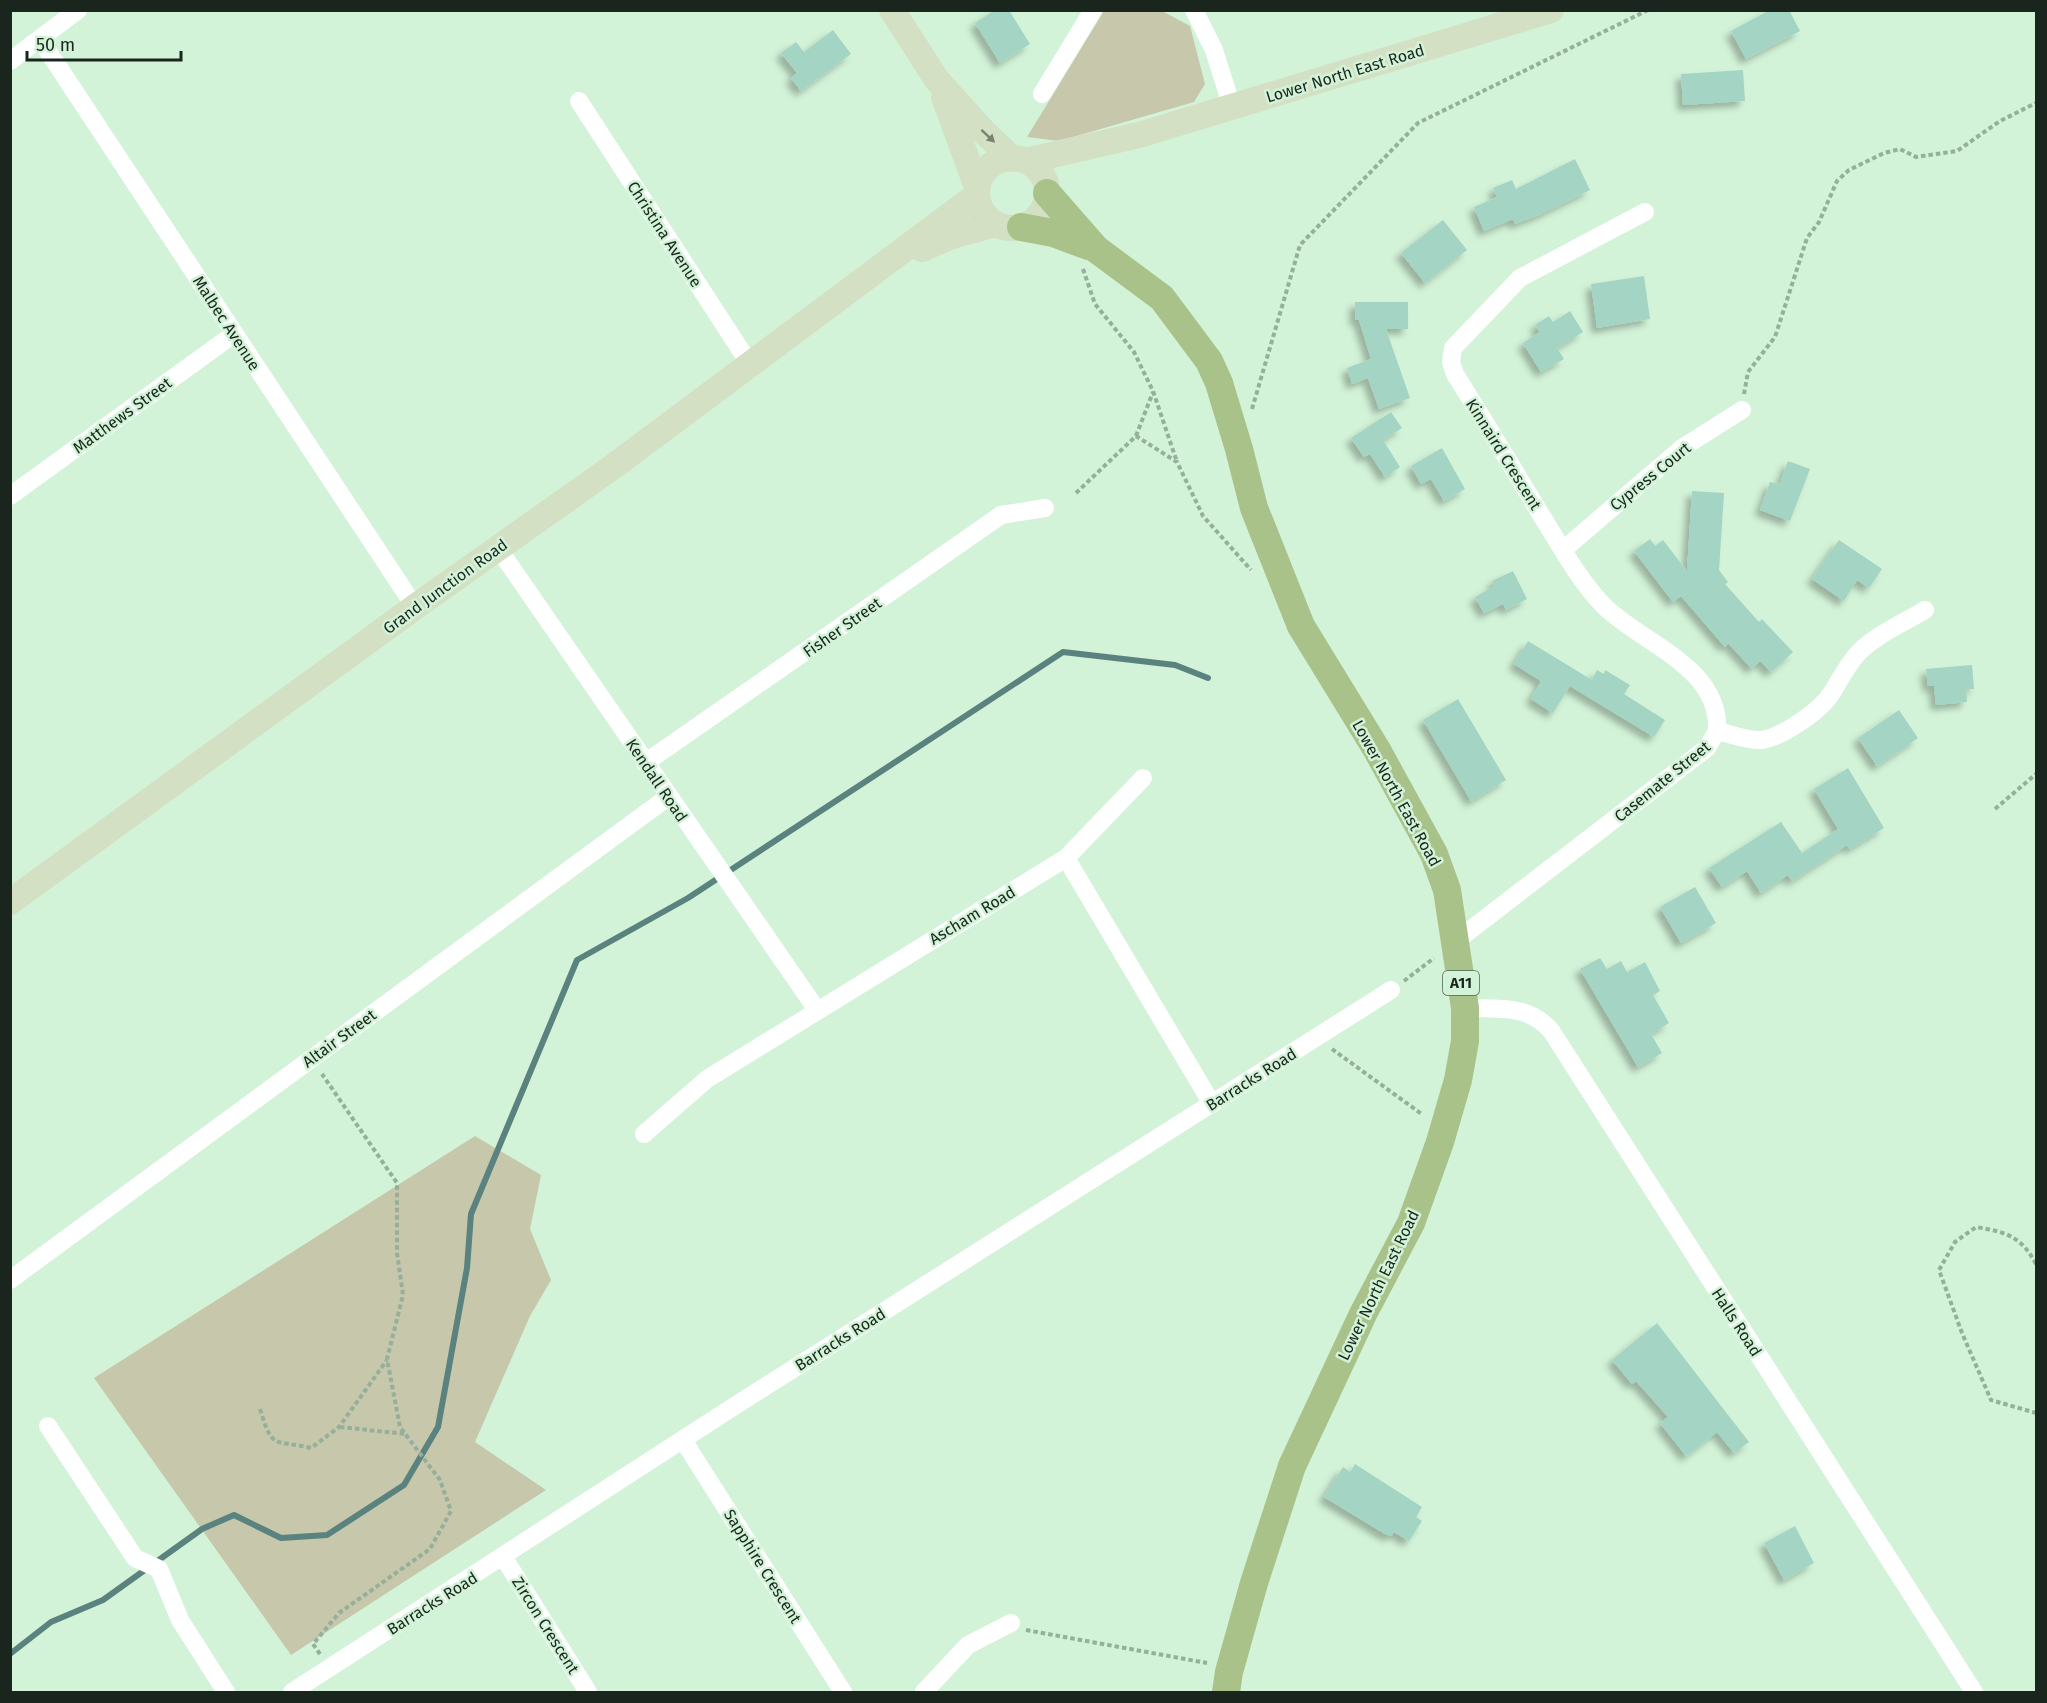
<svg xmlns="http://www.w3.org/2000/svg" width="2047" height="1703" font-family="'Fira Sans',sans-serif">
<style>
.green{fill:#c6c7ab}
.lines{fill:none;stroke-linecap:round;stroke-linejoin:round}
.stream{stroke:#5a827e;stroke-width:6}
.building{fill:#a4d4c3;filter:url(#shadow)}
.path{stroke:#95af9a;stroke-width:4;stroke-dasharray:4.5 3;stroke-linecap:butt}
.minor{stroke:#fff;stroke-width:18}
.secondary{stroke:#d4e0c4;stroke-width:26}
.primary{stroke:#a8c289;stroke-width:28}
.oneway{fill:#778370}
.labels{text-anchor:middle;stroke-width:5;stroke-linejoin:round;paint-order:stroke}
.shield{fill:#d2f3d8;stroke:#516455;stroke-width:1.5}
.shield-label{font-size:15px;font-weight:bold;fill:#1a261d}
.street-label{font-size:16px;fill:#1a261d;stroke:#d2f3d8}
</style>
<defs>
<filter id="shadow"><feDropShadow dx="-5.5" dy="5.5" stdDeviation="3" flood-color="#0004"/></filter>
</defs>
<rect width="100%" height="100%" fill="#d2f3d8"/>
<path class="green" d="M1104 11H1162L1190 26 1205 84 1194 102 1059 141 1027 137Z
M475 1136 541 1175 530 1229 551 1280 530 1316 475 1442 546 1490 291 1655 94 1378Z"/>
<g class="lines">
<path class="stream" d="M10 1654 51 1622 103 1600 202 1529 234 1515 281 1538 327 1535 404 1485 438 1427 467 1268 471 1214 577 960 688 898 1063 652 1175 665 1208 678"/>
</g>
<path class="building" d="M995 10H1009L1030 44 1000 63 975 23Z
M1770 10H1789L1800 31 1746 59 1731 31Z
M833 30 851 54 801 91 791 78 797 73 781 53 796 42 804 52Z
M1743 70 1745 101 1683 105 1681 74Z
M1575 159 1590 190 1539 215 1515 224 1513 219 1484 231 1474 207 1497 197 1493 188 1512 180 1516 189Z
M1443 220 1467 250 1425 283 1401 253Z
M1644 276 1650 319 1597 328 1591 284Z
M1355 302H1408V329H1386L1410 398 1379 409 1368 378 1352 384 1347 368 1371 359 1359 320H1355Z
M1570 311 1583 332 1557 348 1564 359 1541 372 1523 343 1540 332 1535 325 1549 316 1553 322Z
M1391 412 1402 428 1383 440 1400 467 1385 477 1370 454 1364 457 1351 438Z
M1442 448 1465 489 1444 501 1431 479 1421 484 1411 466Z
M1788 461 1810 469 1790 521 1760 510 1770 482 1780 484Z
M1692 491 1724 493 1719 570 1728 582 1725 584 1759 622 1762 619 1793 652 1771 672 1760 661 1752 669 1728 643 1725 647 1681 596 1673 602 1634 551 1650 539 1655 546 1663 540 1687 571Z
M1839 540 1882 569 1869 588 1857 580 1844 601 1812 579Z
M1513 571 1527 599 1506 610 1503 604 1484 613 1475 597 1495 586 1492 581Z
M1528 641 1592 680 1597 670 1604 674 1605 670 1630 685 1624 694 1665 720 1654 737 1570 686 1553 713 1531 699 1541 681 1514 664Z
M1972 665 1974 689H1966L1967 702 1936 705 1934 686H1928L1926 669Z
M1458 699 1506 780 1471 801 1423 720Z
M1899 710 1918 738 1877 766 1858 738Z
M1848 768 1884 828 1850 849 1847 845 1792 881 1788 875 1761 893 1747 871 1722 887 1709 868 1781 822 1802 853 1838 829 1814 789Z
M1695 887 1716 923 1681 943 1660 907Z
M1600 958 1607 969 1621 961 1627 972 1645 962 1660 991 1653 995 1669 1023 1651 1034 1662 1053 1638 1067 1580 969Z
M1657 1323 1749 1442 1734 1453 1717 1432 1686 1456 1660 1423 1668 1417 1636 1381 1632 1384 1612 1360Z
M1355 1464 1422 1507 1416 1517 1422 1521 1409 1541 1394 1532 1391 1536 1385 1534 1324 1497 1343 1467 1350 1472Z
M1795 1526 1814 1563 1784 1580 1764 1543Z"/>
<g class="lines">
<path class="path" d="M1083 269 1095 304 1134 352 1153 391 1177 462
M1744 394 1748 372 1775 337 1807 238 1819 222 1837 181 1849 170 1884 153 1900 149 1916 157 1957 151 2000 121 2036 103
M1252 409 1300 245 1418 123 1648 10
M1136 436 1153 392
M1076 493 1136 436 1177 462 1203 516 1251 570
M1995 809 2036 774
M1404 981 1434 958
M1332 1049 1423 1115
M2036 1264C2021 1236 2006 1232 1976 1227L1955 1242 1939 1270 1962 1333 1991 1400 2036 1413
M260 1409C273 1451 273 1439 311 1448L339 1427 387 1360
M340 1427 406 1434
M1026 1630 1207 1663
M320 1654 313 1644 339 1613 430 1549 451 1511 440 1480 400 1427 387 1359 403 1295 397 1253V1183L322 1074"/>
<path class="minor" d="M1194 10 1214 50 1232 107
M40 39 415 607
M10 61 78 10
M1042 94 1093 10
M579 101 751 366
M1645 212 1520 278 1453 348 1451 362 1455 374C1485 422 1514 470 1543 518 1561 547 1579 580 1603 605 1640 643 1721 666 1717 731
M10 496 234 334
M498 548 817 1010
M1563 550 1682 448 1742 410
M645 763 1001 515 1045 508
M1066 858 1143 778
M1456 941 1707 748 1717 731C1730 734 1749 741 1762 740 1782 737 1820 711 1831 694 1840 680 1847 665 1859 652 1878 634 1903 623 1925 610
M1465 1008C1497 1009 1530 1004 1552 1032L1974 1692
M644 1134 707 1079 1066 858 1212 1104
M10 1280 668 797
M48 1426 135 1558 159 1569 180 1620 226 1692
M683 1440 843 1692
M504 1558 588 1692
M292 1692 733 1407 1391 990
M924 1692 968 1645 1011 1623"/>
<path class="secondary" d="M892 10 937 80 984 132 1013 159
M944 97 977 187
M977 193a35 35 0 1 1 70 0a35 35 0 1 1-70 0Z
M1025 161 1139 135 1551 10
M922 249 949 237 995 224
M10 902 415 607 614 466 977 195"/>
<path class="primary" d="M1047 193 1096 249 1162 298 1209 361 1219 383 1239 449 1254 508 1301 626 1377 750 1434 854 1447 890 1465 1008V1041L1458 1080 1440 1142 1411 1223 1363 1314 1292 1466 1254 1583 1229 1672 1226 1692
M1021 227 1053 233 1088 246"/>
</g>
<defs><path id="oneway-solid" d="M-6-.8H1V-3.2L6.5 0L1 3.2V.8H-6Z" transform="scale(1.5)"/></defs>
<use class="oneway" href="#oneway-solid" transform="translate(988 136) rotate(43)"/>
<g class="labels">
<rect class="shield" x="1443" y="971" width="36" height="24" rx="4.5"/>
<g class="shield-label">
<text x="1461" y="988">A11</text>
</g>
<g class="street-label">
<text transform="translate(1345 73) rotate(-17)" y="6">Lower North East Road</text>
<text transform="translate(665 234) rotate(57)" y="6">Christina Avenue</text>
<text transform="translate(227 323) rotate(57)" y="6">Malbec Avenue</text>
<text transform="translate(122 415) rotate(-36)" y="6">Matthews Street</text>
<text transform="translate(1504 454) rotate(58)" y="6">Kinnaird Crescent</text>
<text transform="translate(1650 476) rotate(-39)" y="6">Cypress Court</text>
<text transform="translate(445 586) rotate(-36)" y="6">Grand Junction Road</text>
<text transform="translate(842 627) rotate(-35)" y="6">Fisher Street</text>
<text transform="translate(657 780) rotate(56)" y="6">Kendall Road</text>
<text transform="translate(1662 781) rotate(-39)" y="6">Casemate Street</text>
<text transform="translate(1397 793) rotate(61)" y="6">Lower North East Road</text>
<text transform="translate(972 915) rotate(-31)" y="6">Ascham Road</text>
<text transform="translate(339 1038) rotate(-36)" y="6">Altair Street</text>
<text transform="translate(1251 1079) rotate(-32)" y="6">Barracks Road</text>
<text transform="translate(1378 1285) rotate(-64)" y="6">Lower North East Road</text>
<text transform="translate(1737 1322) rotate(57)" y="6">Halls Road</text>
<text transform="translate(840 1339) rotate(-32)" y="6">Barracks Road</text>
<text transform="translate(763 1566) rotate(58)" y="6">Sapphire Crescent</text>
<text transform="translate(432 1603) rotate(-32)" y="6">Barracks Road</text>
<text transform="translate(546 1625) rotate(58)" y="6">Zircon Crescent</text>
</g>
</g>
<rect width="2047" height="1703" fill="none" stroke="#1a261d" stroke-width="24"/>
<path d="M27 51v9h154v-9" fill="none" stroke="#1a261d" stroke-width="3"/>
<text x="36" y="51" font-size="18" fill="#1a261d" stroke="#d2f3d8" stroke-width="4.5" paint-order="stroke">50 m</text>
</svg>
